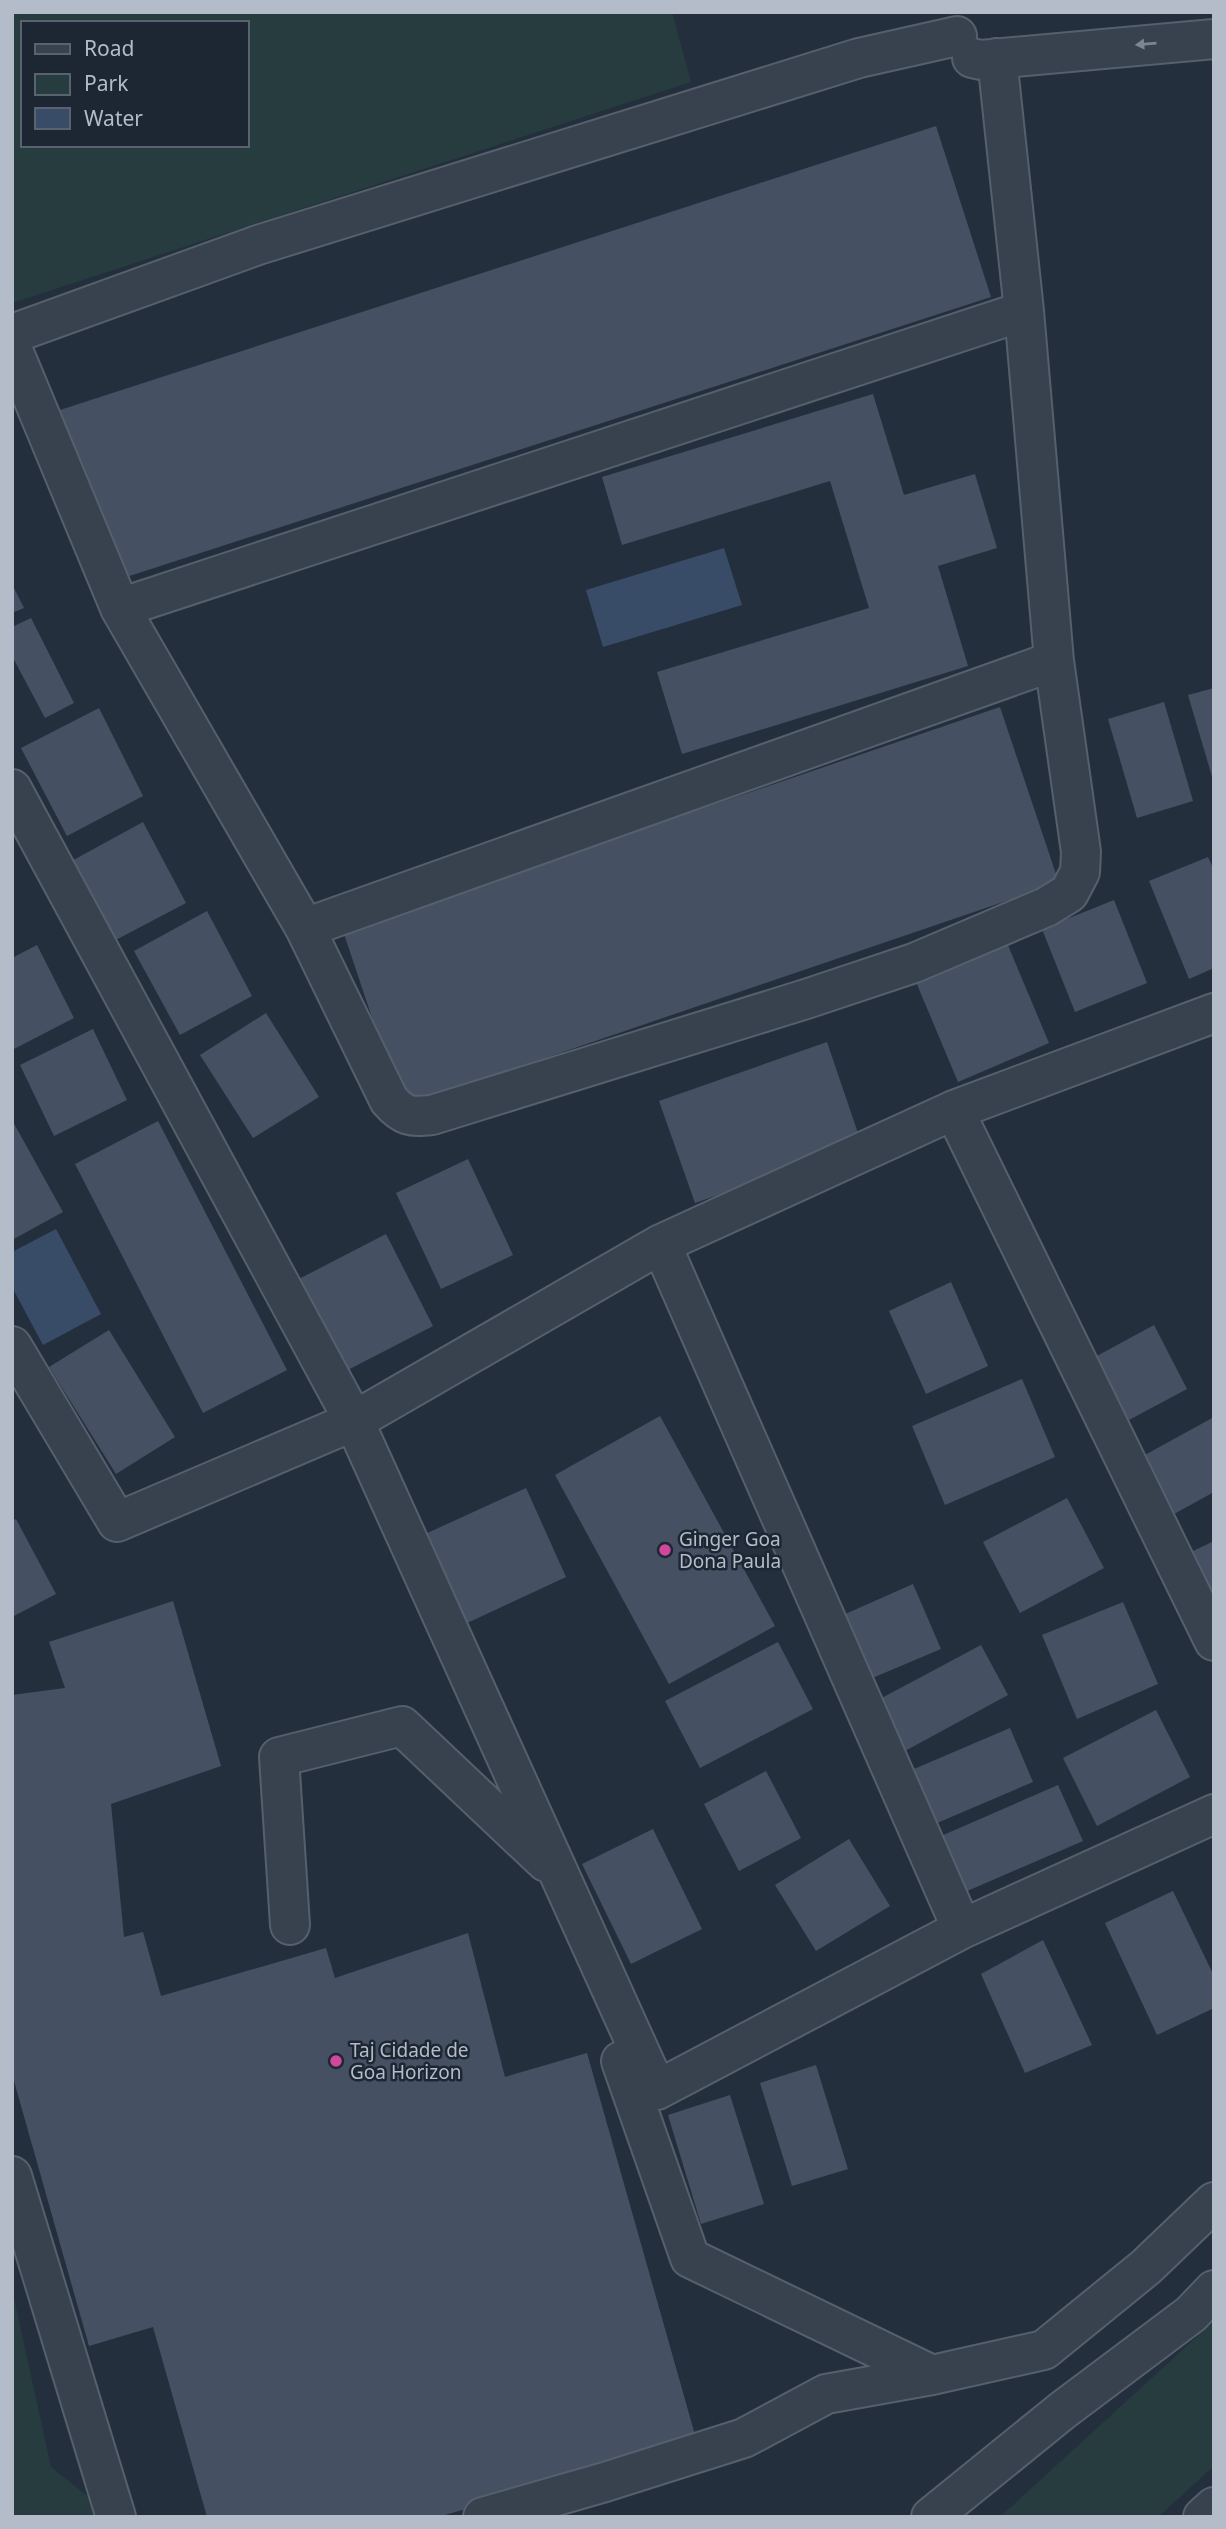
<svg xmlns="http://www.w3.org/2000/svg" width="1226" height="2529" font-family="'Noto Sans',sans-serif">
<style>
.green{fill:#263c3f;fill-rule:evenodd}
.water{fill:#394c67}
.building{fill:#455162}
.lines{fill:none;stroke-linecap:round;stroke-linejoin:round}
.minor-casing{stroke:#565f6c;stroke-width:42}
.minor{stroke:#38414e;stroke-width:38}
.oneway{fill:#7c8592}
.hotel-dot{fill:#d1479c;stroke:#1d2633;stroke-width:2.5}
.labels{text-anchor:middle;stroke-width:5;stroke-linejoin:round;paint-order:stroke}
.poi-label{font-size:19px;fill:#b4bcc9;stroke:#1d2633;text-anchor:start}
</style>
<rect width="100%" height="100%" fill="#242f3e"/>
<path class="green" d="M12 12H672L691 82 12 303ZM23 23H247V145H23Z
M12 2289 51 2467 110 2514V2517H12Z
M1214 2321V2466L1158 2517H1000Z"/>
<path class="water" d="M724 548 742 605 603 647 586 590Z
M56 1229 101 1314 43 1345 12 1287V1252Z"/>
<path class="building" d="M936 126 991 297 114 581 60 410Z
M873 394 904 495 975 474 997 548 938 566 968 666 682 754 657 672 869 608 830 481 622 545 602 477Z
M12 584 24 608 12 613Z
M31 618 74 703 45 718 12 656V627Z
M1214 688V780H1213L1188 695Z
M1164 702 1193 801 1137 818 1108 719Z
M1000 707 1059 883 402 1107 343 931Z
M99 708 143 796 67 836 21 748Z
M143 822 186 903 110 943 68 863Z
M1208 857 1214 870V968L1189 979 1149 881Z
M1114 900 1147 983 1075 1012 1042 929Z
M207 911 252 996 180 1035 134 951Z
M1007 943 1049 1043 958 1082 916 982Z
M37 945 74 1018 12 1050V958Z
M266 1013 319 1097 253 1138 200 1055Z
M93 1029 127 1100 54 1136 20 1065Z
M827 1042 862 1145 695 1203 659 1101Z
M12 1120 63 1212 12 1240Z
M158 1121 287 1370 203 1413 75 1164Z
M468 1159 513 1255 441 1289 396 1193Z
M386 1234 433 1326 342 1373 295 1281Z
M951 1282 988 1366 926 1394 889 1311Z
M1154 1325 1187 1389 1129 1420 1095 1357Z
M109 1330 175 1437 116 1474 49 1367Z
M1022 1379 1055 1457 945 1505 912 1426Z
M660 1416 775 1626 669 1684 555 1475Z
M1214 1417V1492L1174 1514 1143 1456Z
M526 1488 566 1577 463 1625 423 1535Z
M1067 1498 1104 1568 1020 1613 983 1542Z
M16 1519 56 1594 12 1617V1521Z
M1214 1541V1605L1189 1553Z
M913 1584 941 1649 870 1679 843 1615Z
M173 1601 221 1766 111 1804 124 1937 143 1932 161 1996 326 1948 335 1978 468 1933 505 2077 587 2053 697 2442 438 2517H207L153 2327 89 2346 12 2074V1695L65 1688 49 1642Z
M1123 1602 1158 1684 1077 1719 1042 1635Z
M778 1642 813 1709 700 1768 665 1701Z
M981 1645 1008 1695 905 1751 878 1700Z
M1156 1710 1190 1777 1097 1826 1063 1758Z
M1010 1728 1033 1782 937 1823 914 1769Z
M766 1771 801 1838 739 1871 704 1804Z
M1058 1785 1083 1841 965 1892 941 1836Z
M653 1829 702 1929 631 1964 582 1864Z
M849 1839 890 1906 816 1951 775 1885Z
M1173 1891 1214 1976V2008L1157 2035 1105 1923Z
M1043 1940 1092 2045 1025 2073 981 1974Z
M816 2065 848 2169 792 2186 760 2083Z
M730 2095 764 2204 701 2224 668 2115Z"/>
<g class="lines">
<defs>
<path id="minor" d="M972 58 981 60 1214 39
M12 334 258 245 859 58 957 36
M12 348 120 608 305 928 1054 661 1024 311 997 58
M120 608 1024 311
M12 789 354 1421 657 2090 962 1929 1214 1814
M305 928 389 1100C404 1117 410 1117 432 1115L806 999 914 963 1046 907 1069 893 1080 872 1081 852 1054 661
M954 1110 1214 1641
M661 1244 962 1929
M12 1346 117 1522 354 1421 661 1244 954 1110 1214 1013
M290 1925 279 1757 402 1726 546 1862
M621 2061 690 2258 932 2375
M12 2176 116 2517
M483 2517 605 2482 744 2438 826 2394 932 2375 1044 2350 1146 2267 1214 2202
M931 2517 1063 2410 1191 2314 1214 2290
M1203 2517 1214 2507"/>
</defs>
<use href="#minor" class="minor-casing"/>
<use href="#minor" class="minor"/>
</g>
<defs><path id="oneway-solid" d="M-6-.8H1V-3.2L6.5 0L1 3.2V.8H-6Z" transform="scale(1.75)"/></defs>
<use class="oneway" href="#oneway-solid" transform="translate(1146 44) rotate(175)"/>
<g class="hotel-dot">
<circle cx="665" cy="1550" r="7"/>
<circle cx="336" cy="2061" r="7"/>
</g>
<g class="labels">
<g class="poi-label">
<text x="679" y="1546">Ginger Goa<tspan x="679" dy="22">Dona Paula</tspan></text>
<text x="350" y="2057">Taj Cidade de<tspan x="350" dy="22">Goa Horizon</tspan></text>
</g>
</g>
<rect width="1226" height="2529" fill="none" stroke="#b4bcc9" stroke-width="28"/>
<rect x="21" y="21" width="228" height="126" fill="#1d2633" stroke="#59626f" stroke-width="2"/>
<rect x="35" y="44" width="35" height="10" fill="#38414e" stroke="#59626f" stroke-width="2"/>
<text x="84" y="56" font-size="21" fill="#b4bcc9">Road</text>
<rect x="35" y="74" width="35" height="21" fill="#263c3f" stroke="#59626f" stroke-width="2"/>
<text x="84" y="91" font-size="21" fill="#b4bcc9">Park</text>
<rect x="35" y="108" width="35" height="21" fill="#394c67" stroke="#59626f" stroke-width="2"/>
<text x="84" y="126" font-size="21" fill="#b4bcc9">Water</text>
</svg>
